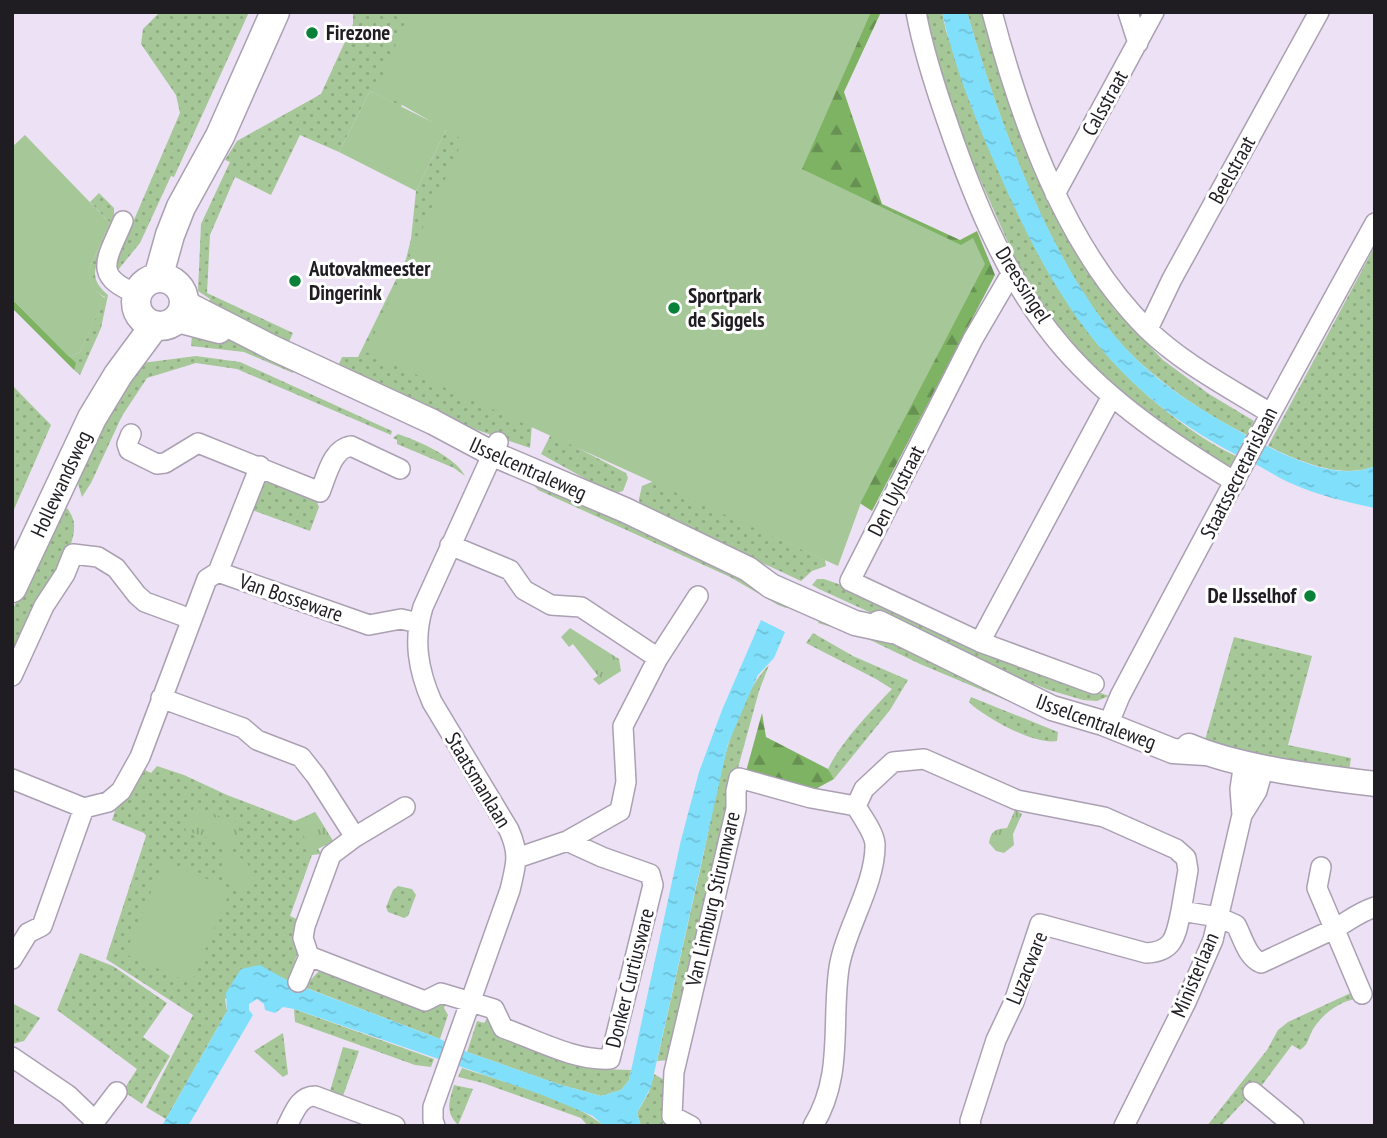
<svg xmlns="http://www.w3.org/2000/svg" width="1387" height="1138" font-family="'PT Sans Narrow',sans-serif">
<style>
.grass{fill:url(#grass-dots)}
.forest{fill:url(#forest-firs)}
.park{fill:url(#park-tufts)}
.garden{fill:#a6c797}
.water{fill:url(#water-ripples)}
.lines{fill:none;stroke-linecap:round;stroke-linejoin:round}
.minor-casing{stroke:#aaa0b2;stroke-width:22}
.tertiary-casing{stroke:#aaa0b2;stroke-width:27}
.secondary-casing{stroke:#aaa0b2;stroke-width:31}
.minor{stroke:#fff;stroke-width:19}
.tertiary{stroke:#fff;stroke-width:24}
.secondary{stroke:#fff;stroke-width:28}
.poi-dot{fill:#098139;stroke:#fff;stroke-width:2.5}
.labels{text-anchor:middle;stroke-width:6;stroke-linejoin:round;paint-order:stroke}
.poi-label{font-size:21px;font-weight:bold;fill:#1f1c22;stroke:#fff;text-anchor:start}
.street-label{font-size:21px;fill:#1f1c22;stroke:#fff}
</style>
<defs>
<pattern id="grass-dots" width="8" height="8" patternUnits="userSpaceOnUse" patternTransform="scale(1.75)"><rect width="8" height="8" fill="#a6c797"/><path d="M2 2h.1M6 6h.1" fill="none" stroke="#8eaa82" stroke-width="1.8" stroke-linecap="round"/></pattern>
<pattern id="forest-firs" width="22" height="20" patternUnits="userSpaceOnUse" patternTransform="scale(1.75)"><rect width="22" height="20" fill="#7eb364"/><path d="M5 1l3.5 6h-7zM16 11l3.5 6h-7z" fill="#679152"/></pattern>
<pattern id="park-tufts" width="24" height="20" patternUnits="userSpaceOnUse" patternTransform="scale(1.75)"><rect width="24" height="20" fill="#a6c797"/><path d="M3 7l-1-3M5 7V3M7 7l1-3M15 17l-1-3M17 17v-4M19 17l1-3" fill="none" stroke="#8eaa82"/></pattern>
<pattern id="water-ripples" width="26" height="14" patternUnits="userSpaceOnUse" patternTransform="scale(1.75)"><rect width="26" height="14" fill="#80e0fb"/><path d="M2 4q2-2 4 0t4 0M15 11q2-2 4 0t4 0" fill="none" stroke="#6ec0d7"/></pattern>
</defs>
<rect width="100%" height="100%" fill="#ede2f5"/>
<path class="grass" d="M160 12H249L174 177 171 176 140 243 118 270V257L180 113 176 95 141 44 143 29Z
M353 12H412L413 81 401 107 370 91 339 152 300 135 271 195 235 177 210 235 207 293 293 333 288 344 207 307 210 299 198 291 201 224 230 162 225 160 237 141 321 94 353 24Z
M924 12H942L946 31C998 168 1042 311 1160 406 1183 425 1208 443 1236 456L1227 472 1176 441 1069 344 1022 274 964 143 952 109Z
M967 12H983L1059 220 1085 268 1114 309 1163 360 1209 394 1254 421 1247 435C1207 415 1170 390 1137 360 1056 284 997 117 967 12Z
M446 130 467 139 532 425 530 448 451 421 338 366 342 357H358L406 259 411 239 416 191Z
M99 193 114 208C114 215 115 224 113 231 105 257 80 272 108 295L101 328 80 375 74 370 75 363 69 357 80 352 105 297C93 291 88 282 89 269L110 223 90 202Z
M1375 246V466C1342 480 1298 461 1268 446Z
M211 334 237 342 295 368 293 373 244 352 191 346 192 335Z
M196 356 240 362 392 431 391 435 237 369 196 363 147 378 122 416 91 483 82 497 75 474 98 424 142 363Z
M12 385 51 425 12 514Z
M398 434C418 441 456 457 465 476L454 468 397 444V440L393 438Z
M551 434 626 473 628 478 623 491 614 494 609 492 541 454Z
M264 479 315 497 319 507 310 531 249 509Z
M530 481 579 497 794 606 786 608 778 605 730 577 538 490Z
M654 481 825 560 826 566 812 571 801 581 640 506 639 499 642 486Z
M60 506 68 509C72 516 75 521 74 529 74 554 26 631 12 658V611Z
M817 579H824L847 587 1078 689H1090L1109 696 1097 701 1083 700 1049 690 965 656 819 589 812 585Z
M820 619 894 642 1091 732 1032 711 920 664 862 636 818 623Z
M813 633 853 656 908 680 890 710 834 779 828 769C842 741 870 712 892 689L876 679 806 643Z
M1234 637 1312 656 1288 745 1351 758 1349 772 1275 760 1205 740Z
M769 665 759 691 738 768 732 780 727 817 717 848 670 1060 657 1061C672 994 687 928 702 861 715 804 727 707 769 665Z
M971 697 1058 732 1057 741C1034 745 991 720 973 706L969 702Z
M157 766 184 775 227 795 295 821 315 812 333 841 318 849 321 854 312 855 290 916 301 921 302 947 296 957 290 982 281 977 225 999 227 1011 166 1119 146 1107 193 1015 106 959 146 836 144 833 112 820 116 808 143 769 151 773Z
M398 886 412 889 416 895 408 916 404 918 388 912 386 907 393 890Z
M80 953 113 966 167 1003 143 1037 170 1056 142 1104 123 1091 137 1069 57 1010Z
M319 971 446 1002 444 1008 448 1015 440 1039 304 987Z
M1355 991 1358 999C1340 1000 1321 1015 1312 1031 1308 1039 1308 1045 1300 1050L1292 1045 1259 1089 1249 1096 1221 1126H1207L1267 1050 1278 1030 1288 1022Z
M12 1003 40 1018 24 1041 12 1044Z
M294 1009 434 1059 431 1067 415 1065 295 1022Z
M488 1017 571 1058 601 1069 631 1070 629 1080 621 1090 601 1096 558 1084 467 1052 477 1021 484 1023Z
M283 1033 288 1074 283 1077 254 1051Z
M343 1047 359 1051 343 1096 330 1091Z
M462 1068C500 1081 575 1100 604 1126H588L581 1118 483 1083 458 1077Z
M654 1074 668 1082 663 1126H641L637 1113 649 1092Z
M454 1085 473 1089 458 1125C445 1112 449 1102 454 1085Z"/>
<path class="forest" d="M861 12H881L844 92 882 204 960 240 977 231 995 275 872 511 858 502 790 177Z
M12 299 76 363 74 370 12 308Z
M762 713 766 737 828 769 834 779 812 791 745 775Z"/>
<path class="park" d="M570 628 619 659 621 671 599 685 593 679 598 676 573 644 569 647 561 637Z
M194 807 242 824 233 847 185 830Z
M1015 810 1022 814 1013 834 1014 845 1004 853 996 851 989 843C991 831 995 829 1007 828Z
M315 812 333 841 312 851 296 822Z"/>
<path class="garden" d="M410 12H871L802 169 961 245 973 238 985 264 862 500 838 566 366 352 463 140 446 130 416 191 339 152 370 91 432 122 376 90Z
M25 135 110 223 89 269C88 282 94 291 105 298L80 352 69 357 12 299V147Z
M224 853C244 854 258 870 253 890 233 888 222 875 221 855Z
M164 861 231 889 191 983 125 954Z"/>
<path class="water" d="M942 12H967C998 119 1055 280 1136 359 1173 395 1218 420 1263 444 1295 460 1340 481 1375 466V508C1346 502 1316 495 1288 482 1277 477 1267 470 1255 464 1118 399 1058 308 999 173 976 121 954 67 942 12Z
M761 620 785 632 774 658 758 675 752 688 728 744 651 1087 637 1113 641 1126H604L593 1116 537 1093 294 1009 283 1007 275 1013 265 1010 264 1004 257 999 249 1004V1010L253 1015 188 1126H162L227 1011 226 993 241 969 260 965 290 982 440 1039 467 1052 558 1084 601 1096 621 1090 629 1080 681 840 699 772 722 710Z"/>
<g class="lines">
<defs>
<path id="minor" d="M916 12C923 50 935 87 948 124 975 203 1009 286 1064 349 1112 404 1173 444 1235 482
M992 12C1021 122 1065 247 1147 329 1182 363 1228 387 1270 413
M1128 12 1138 43
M1055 194 1154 12
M123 221C108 258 90 276 138 294
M1011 274 973 339 850 581 980 642 1094 684
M1148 329 1172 279 1319 12
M131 434 127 444 129 450 157 464 165 463 198 443 320 492C327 475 332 449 351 446L400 469
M450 545 510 570 524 590 551 605 581 607 658 658
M218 572 260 466
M980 642 1112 396
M12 676 44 606 65 574 73 554 98 557 116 568 137 595 145 602 191 619
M161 698 243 728 257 740 301 757 316 776 355 837 331 855 305 926 303 938 309 956 298 982
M1108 725 1120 696C1204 537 1288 380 1375 223
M12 779 84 808 108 802 121 791 140 757 207 579 218 572 369 625 401 619 418 623
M856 806 864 789 893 762 924 759 1017 800 1104 817 1176 849 1186 858 1188 870 1181 911
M1242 815 1240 789 1244 762
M355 837 405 807
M517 858 567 841 620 811 626 782 623 726 658 658 698 596
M1321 867 1317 888 1362 994
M28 933 42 926 84 808
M309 956 425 1001 441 993 494 1009 503 1028C537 1040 575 1061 610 1059L653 885 650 874 602 857 567 841
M12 959 28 933
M12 1057 68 1095 95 1121 93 1126
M1253 1092 1294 1126
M95 1121 117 1092
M287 1126C294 1113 299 1096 315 1096L395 1126
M435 1126 433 1120V1107L510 890C516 864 520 855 509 830L432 702C418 670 413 640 423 607L498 442
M691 1126 672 1116 674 1072 736 809V791L739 778 811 798 856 806
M813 1126C844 1076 831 1023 839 968 845 929 876 884 875 844 874 832 862 817 856 806
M971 1126 970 1121 996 1040 1014 1002 1040 924 1146 953C1175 952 1176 934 1181 911L1218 917 1236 925C1243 938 1247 957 1261 963L1334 929C1349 921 1357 913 1375 907
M1124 1126 1186 1002 1213 940 1242 815 1257 791 1264 766"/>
<path id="tertiary" d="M185 303 273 348 433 422 493 454 625 510 748 569 771 586 855 623 892 631
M177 320 219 331
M879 623 1052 708 1103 723 1173 751 1205 753
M1189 746C1240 768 1319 777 1375 784"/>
<path id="secondary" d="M158 278 170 235 181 207 220 136 275 12
M136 302a24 24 0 1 1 48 0a24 24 0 1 1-48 0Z
M12 588 92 418 118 375 155 325"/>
</defs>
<use href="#minor" class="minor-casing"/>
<use href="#tertiary" class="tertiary-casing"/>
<use href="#secondary" class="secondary-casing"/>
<use href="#minor" class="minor"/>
<use href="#tertiary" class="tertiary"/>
<use href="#secondary" class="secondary"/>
</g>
<g class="poi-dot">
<circle cx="312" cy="33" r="7"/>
<circle cx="295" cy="281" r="7"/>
<circle cx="674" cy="308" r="7"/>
<circle cx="1310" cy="596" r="7"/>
</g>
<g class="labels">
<g class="poi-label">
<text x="326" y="40">Firezone</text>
<text x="309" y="276">Autovakmeester<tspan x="309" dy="24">Dingerink</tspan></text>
<text x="688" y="303">Sportpark<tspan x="688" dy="24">de Siggels</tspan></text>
<text x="1296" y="603" text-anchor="end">De IJsselhof</text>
</g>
<g class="street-label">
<text transform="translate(1105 103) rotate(-61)" y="7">Calsstraat</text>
<text transform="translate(1232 170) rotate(-61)" y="7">Beelstraat</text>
<text transform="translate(1023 285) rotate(58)" y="7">Dreessingel</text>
<text transform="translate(528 469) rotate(24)" y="7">IJsselcentraleweg</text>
<text transform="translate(1239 473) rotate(-63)" y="7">Staatssecretarislaan</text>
<text transform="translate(61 484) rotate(-65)" y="7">Hollewandsweg</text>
<text transform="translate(896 491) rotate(-63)" y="7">Den Uylstraat</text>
<text transform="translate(291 598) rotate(19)" y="7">Van Bosseware</text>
<text transform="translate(1096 722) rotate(20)" y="7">IJsselcentraleweg</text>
<text transform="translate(478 780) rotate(59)" y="7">Staatsmanlaan</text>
<text transform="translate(713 899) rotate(-77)" y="7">Van Limburg Stirumware</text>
<text transform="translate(1027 968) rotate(-68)" y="7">Luzacware</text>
<text transform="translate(1195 975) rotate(-67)" y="7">Ministerlaan</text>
<text transform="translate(630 978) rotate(-76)" y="7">Donker Curtiusware</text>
</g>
</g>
<rect width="1387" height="1138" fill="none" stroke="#1f1c22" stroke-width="28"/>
</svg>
